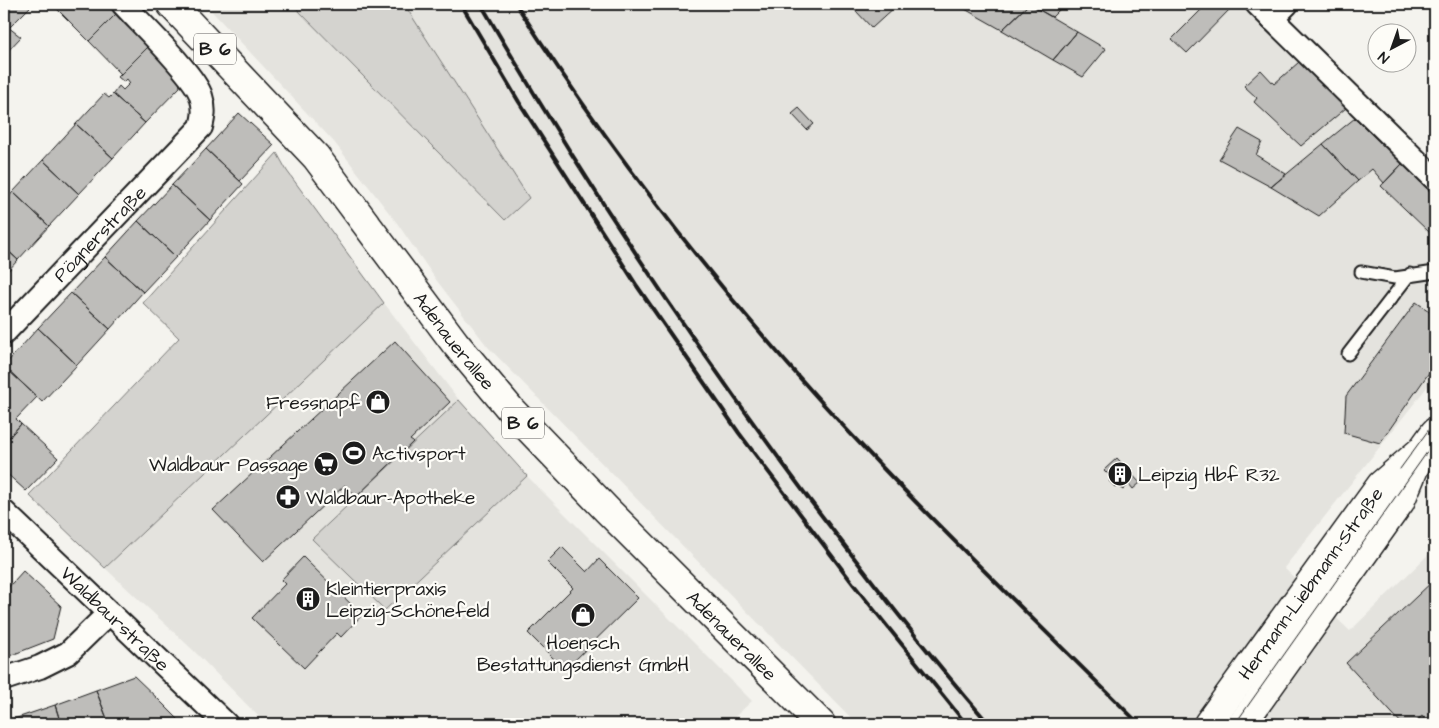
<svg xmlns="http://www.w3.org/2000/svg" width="1439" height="728" font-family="'Architects Daughter',sans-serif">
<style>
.built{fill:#e4e3de}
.green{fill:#d4d3cf;stroke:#787876}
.building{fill:#bebdba;stroke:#1c1c1c}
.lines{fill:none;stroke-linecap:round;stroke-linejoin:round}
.lane-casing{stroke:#1c1c1c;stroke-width:15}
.street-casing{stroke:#1c1c1c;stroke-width:26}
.secondary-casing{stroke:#1c1c1c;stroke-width:31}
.primary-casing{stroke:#1c1c1c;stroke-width:31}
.lane{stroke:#fdfcf7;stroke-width:11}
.street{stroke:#fdfcf7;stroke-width:22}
.secondary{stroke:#fdfcf7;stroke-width:28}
.primary{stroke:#fdfcf7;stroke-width:28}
.tram{stroke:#1c1c1c;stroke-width:1}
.rail{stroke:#1c1c1c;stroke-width:4}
.labels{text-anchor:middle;stroke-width:4.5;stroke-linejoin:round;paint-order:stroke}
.shield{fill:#fdfcf7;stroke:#605f5e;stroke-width:1}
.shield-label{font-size:18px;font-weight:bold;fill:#1c1c1c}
.street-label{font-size:19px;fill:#1c1c1c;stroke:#fdfcf7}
.poi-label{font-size:19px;fill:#1c1c1c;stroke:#fdfcf7;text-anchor:start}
</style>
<rect width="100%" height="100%" fill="#f4f3ee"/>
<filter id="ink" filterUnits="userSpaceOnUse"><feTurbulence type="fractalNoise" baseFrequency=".02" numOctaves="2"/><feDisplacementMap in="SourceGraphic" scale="10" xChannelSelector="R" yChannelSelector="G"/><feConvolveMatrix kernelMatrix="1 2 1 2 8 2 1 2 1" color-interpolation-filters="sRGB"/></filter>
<g filter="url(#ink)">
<path class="built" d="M205 4H292L505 220 529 198 404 4H1244L1435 193V377L1284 568 1350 631 1435 548V724H857L488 347 437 281 397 223 334 142Z
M384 303 459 400 527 476 752 701 727 724H266L193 650 105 568Z"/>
<path class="green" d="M292 4H404L529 198 505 220Z
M277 153 287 171 384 303 105 568 29 495 179 338 143 303Z
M459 400 527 476 385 610 312 539Z"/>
<path class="building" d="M4 4H33L10 27 4 24Z
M60 4H110L118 12 89 41 56 8Z
M862 4H894L896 6 872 28 855 10Z
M956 4H1029L1002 30Z
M1029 4 1077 32 1053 60 1002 30Z
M1029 4H1065L1052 17Z
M1207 4H1226L1231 8 1187 53 1172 39Z
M118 12 150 45 121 74 89 41Z
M4 24 21 37 4 55Z
M1077 32 1106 49 1083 77 1053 60Z
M150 45 178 74 180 87 145 123 113 94 119 86 123 90 130 83 127 79 124 82 118 77Z
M1299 62 1346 108 1301 146 1254 102 1257 98 1244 86 1261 70 1274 84Z
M104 94 109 98 113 94 145 123 113 158 76 124Z
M799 108 814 124 807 130 792 114Z
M239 113 274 145 240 181 206 149Z
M1355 118 1402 164 1384 183 1372 169 1358 181 1323 144Z
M76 124 113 158 79 194 43 160Z
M1239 129 1262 142 1256 155 1286 174 1271 187 1219 159Z
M1323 144 1358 181 1319 216 1271 187Z
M206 149 243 184 210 220 172 185Z
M43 160 79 194 49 226 13 192Z
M1402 164 1435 196V228L1430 233 1381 186Z
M172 185 210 220 176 257 138 221Z
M13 192 49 226 18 260 4 247V202Z
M138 221 176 257 143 292 105 257Z
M4 247 18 260 4 275Z
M105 257 143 292 110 329 71 293Z
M71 293 110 329 77 365 38 328Z
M1416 302 1435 315V364L1380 443 1344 433 1346 396Z
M38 328 77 365 42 402 4 366Z
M395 341 450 402 410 440 413 442 356 497 345 485 263 562 213 510Z
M4 366 37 397 16 419 21 424 4 443Z
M21 424 58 458 26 491 4 471V443Z
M1117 458 1140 483 1133 489 1129 484 1123 490 1118 486 1116 488 1109 481 1112 478 1104 470Z
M562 547 587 572 599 559 638 598 565 670 528 633 573 588 547 562Z
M303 557 362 615 341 637 337 633 304 668 252 618 285 584 281 580Z
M23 571 61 606 53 639 4 658V616L6 615 4 613V592Z
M1435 579V724H1429L1422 716 1413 724H1402L1346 663Z
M134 676 159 700 183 724H109L96 690Z
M96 690 109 724H61L55 705Z
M55 705 61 724H12L11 720Z"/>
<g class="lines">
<defs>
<path id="lane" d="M1361 272 1395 278 1435 272
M1348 354 1410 274"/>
<g id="street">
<path d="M1257 4 1435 179"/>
<path d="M1272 19 1287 4"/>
<path id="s1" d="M4 333 201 127C204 116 205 108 201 96 195 75 140 23 123 4"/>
<path id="s2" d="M4 512 226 724"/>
<path d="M4 679 40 667 68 653 109 613"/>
</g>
<g id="secondary">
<path id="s3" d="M1208 724 1381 485 1422 450 1435 432"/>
<path d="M1242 724 1400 502 1420 454"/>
</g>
<g id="primary">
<path id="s4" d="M171 4 316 157 455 343 511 410 607 510 821 724"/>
</g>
</defs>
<use href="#lane" class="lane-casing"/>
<use href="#street" class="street-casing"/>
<use href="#secondary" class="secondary-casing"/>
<use href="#primary" class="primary-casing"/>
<use href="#lane" class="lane"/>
<use href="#street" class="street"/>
<use href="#secondary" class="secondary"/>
<use href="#primary" class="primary"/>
<path class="tram" d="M1400 469 1435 421
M250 723 251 724
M1235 724 1435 441"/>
<path class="rail" d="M461 4 519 102 637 286 739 433 854 585 966 724
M481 4C580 175 690 340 809 499 867 575 926 652 989 724
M516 4C622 169 746 325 881 466 965 554 1053 638 1139 724"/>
</g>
</g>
<defs>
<symbol id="shop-disc" viewBox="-11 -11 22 22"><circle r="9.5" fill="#1c1c1c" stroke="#fdfcf7"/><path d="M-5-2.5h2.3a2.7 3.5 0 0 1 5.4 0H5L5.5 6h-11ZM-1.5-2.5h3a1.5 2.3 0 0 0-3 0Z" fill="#fff"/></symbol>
<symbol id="stadium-disc" viewBox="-11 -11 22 22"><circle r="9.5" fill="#1c1c1c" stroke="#fdfcf7"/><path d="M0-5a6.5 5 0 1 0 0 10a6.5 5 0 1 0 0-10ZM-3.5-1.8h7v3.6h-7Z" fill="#fff"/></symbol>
<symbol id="supermarket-disc" viewBox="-11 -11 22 22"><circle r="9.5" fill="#1c1c1c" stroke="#fdfcf7"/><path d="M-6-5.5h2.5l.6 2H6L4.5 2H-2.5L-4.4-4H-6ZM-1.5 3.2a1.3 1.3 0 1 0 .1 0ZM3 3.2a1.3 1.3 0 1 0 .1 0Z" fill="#fff"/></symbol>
<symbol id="building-disc" viewBox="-11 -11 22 22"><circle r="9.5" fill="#1c1c1c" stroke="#fdfcf7"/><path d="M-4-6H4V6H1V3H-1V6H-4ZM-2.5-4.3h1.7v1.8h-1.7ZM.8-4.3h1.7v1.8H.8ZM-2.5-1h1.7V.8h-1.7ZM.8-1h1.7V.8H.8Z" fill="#fff"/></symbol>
<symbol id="pharmacy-disc" viewBox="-11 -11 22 22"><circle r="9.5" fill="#1c1c1c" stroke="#fdfcf7"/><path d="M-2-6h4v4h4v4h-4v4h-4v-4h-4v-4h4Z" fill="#fff"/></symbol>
</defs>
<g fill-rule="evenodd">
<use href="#shop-disc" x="364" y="388" width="28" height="28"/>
<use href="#stadium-disc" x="340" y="439" width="28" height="28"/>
<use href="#supermarket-disc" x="312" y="450" width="28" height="28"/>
<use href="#building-disc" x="1106" y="460" width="28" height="28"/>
<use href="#pharmacy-disc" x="274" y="483" width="28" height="28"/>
<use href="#building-disc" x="294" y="585" width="28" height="28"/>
<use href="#shop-disc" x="569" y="601" width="28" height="28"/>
</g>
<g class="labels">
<g class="shield">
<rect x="194" y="33.5" width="42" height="31" rx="4"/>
<rect x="502" y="407.5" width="42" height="31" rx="4"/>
</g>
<g class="shield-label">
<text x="215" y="55">B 6</text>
<text x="523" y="429">B 6</text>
</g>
<g class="street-label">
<text dy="7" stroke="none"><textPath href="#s1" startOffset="138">Pögnerstraße</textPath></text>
<text dy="7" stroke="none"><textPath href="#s4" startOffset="441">Adenauerallee</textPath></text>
<text dy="7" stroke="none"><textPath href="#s3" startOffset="174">Hermann-Liebmann-Straße</textPath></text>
<text dy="7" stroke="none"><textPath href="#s2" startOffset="154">Waldbaurstraße</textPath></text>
<text dy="7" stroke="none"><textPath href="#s4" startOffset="846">Adenauerallee</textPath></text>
</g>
<g class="poi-label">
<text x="360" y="409" text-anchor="end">Fressnapf</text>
<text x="372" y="460">Activsport</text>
<text x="308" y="471" text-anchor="end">Waldbaur Passage</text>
<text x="1138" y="481">Leipzig Hbf R32</text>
<text x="306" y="504">Waldbaur-Apotheke</text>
<text x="326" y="595">Kleintierpraxis<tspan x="326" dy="22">Leipzig-Schönefeld</tspan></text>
<text x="583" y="649" text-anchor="middle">Hoensch<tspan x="583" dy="22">Bestattungsdienst GmbH</tspan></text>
</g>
</g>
<rect width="1439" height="728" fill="none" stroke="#fdfcf7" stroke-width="20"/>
<rect x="10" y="10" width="1419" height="708" fill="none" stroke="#1c1c1c" stroke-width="2" filter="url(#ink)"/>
<g transform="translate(1392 48) rotate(221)"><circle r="24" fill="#fdfcf7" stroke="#a3a29f"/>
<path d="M0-4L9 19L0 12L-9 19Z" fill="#1c1c1c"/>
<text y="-8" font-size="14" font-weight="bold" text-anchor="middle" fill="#1c1c1c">N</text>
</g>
</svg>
